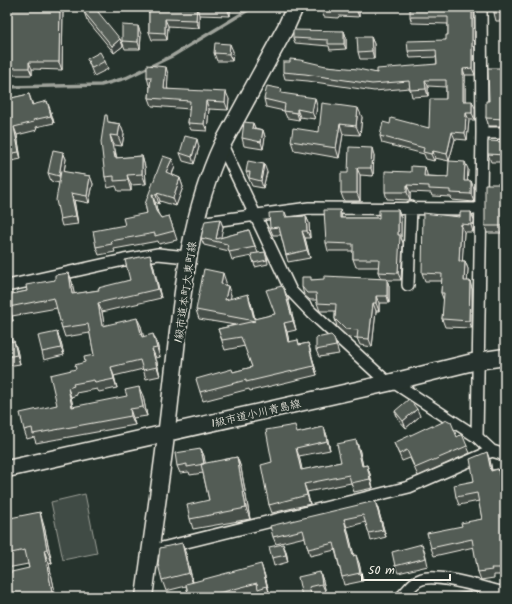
<svg xmlns="http://www.w3.org/2000/svg" width="512" height="604" font-family="Kalam,'Klee One',sans-serif">
<style>
.green{fill:#414b45;stroke:#9a9e96}
.lines{fill:none;stroke-linecap:round;stroke-linejoin:round}
.stream{stroke:#9fa39b;stroke-width:3.5}
.street-casing{stroke:#f4f1e8;stroke-width:14}
.secondary-casing{stroke:#f4f1e8;stroke-width:19}
.street{stroke:#26332d;stroke-width:11}
.secondary{stroke:#26332d;stroke-width:16}
.wall{fill:#474f49;stroke:#f4f1e8}
.shaded-wall{fill:#39403c;stroke:#f4f1e8}
.building{fill:#525c55;stroke:#f4f1e8}
.labels{text-anchor:middle;stroke-width:4;stroke-linejoin:round;paint-order:stroke}
.street-label{font-size:11px;fill:#f4f1e8;stroke:#26332d}
</style>
<rect width="100%" height="100%" fill="#26332d"/>
<filter id="ink" filterUnits="userSpaceOnUse"><feTurbulence type="fractalNoise" baseFrequency=".025" numOctaves="2"/><feDisplacementMap in="SourceGraphic" scale="8" xChannelSelector="R" yChannelSelector="G"/><feConvolveMatrix kernelMatrix="1 2 1 2 8 2 1 2 1" color-interpolation-filters="sRGB"/></filter>
<g filter="url(#ink)">
<path class="green" d="M85 494 97 553 63 560 51 502Z"/>
<g class="lines">
<path class="stream" d="M7 87 101 85 126 78 172 56 253 7"/>
<defs>
<path id="street" d="M482 133H505
M222 145 291 291 312 313 388 383
M206 222 309 208 480 209
M408 285 411 207
M7 286 124 260 158 254 187 257
M393 382 477 437 492 451 502 454 505 457
M477 437 482 133 481 7
M150 551 409 487 492 451
M401 597C408 591 412 582 422 579 438 573 487 589 505 593"/>
<path id="secondary" d="M7 469 388 383 477 361 505 357
M144 597C153 529 164 461 171 393 181 309 186 222 222 145L286 27 295 7"/>
</defs>
<use href="#street" class="street-casing"/>
<use href="#secondary" class="secondary-casing"/>
<use href="#street" class="street"/>
<use href="#secondary" class="secondary"/>
</g>
<path class="wall" d="M7 7H63L62 70 32 69V75H7Z
M149 7H230V16L199 15V28L168 26 167 40H152L149 32Z
M359 7V17L339 16 338 18 324 17 321 10Z
M505 7V21H496L494 13Z
M474 10 475 75H465V101L475 108V120H469L467 140 455 139 449 161 435 158 434 161 426 159 424 154 382 143 380 136 390 124 429 128 446 99V87L428 86V96L412 97 410 88 374 91 308 81 285 79 283 72 326 66 377 73 437 64 436 57 410 58 408 51 446 40 448 35V24L412 23 410 17Z
M84 12 120 39 123 46 114 53 87 20Z
M344 31 346 37V49L330 50 329 46 295 43 293 38Z
M141 34 140 49H125L122 41Z
M371 37 374 44V59H360L358 52Z
M233 51 232 61H217L214 53Z
M87 59 105 61 108 69 94 76 90 66Z
M505 68V126H489L486 118 489 101Z
M168 74 167 89 229 99 228 110 209 109 207 131 191 130 188 123 190 109 152 106 149 98 150 85H149L147 77Z
M29 94 33 105 50 109 54 123 36 127 37 130 17 135 21 159 7 162V96L8 99Z
M264 99 317 106 315 119 300 117 299 120 287 118 284 111 266 107Z
M362 117 360 135 343 134 339 158 294 150 291 141Z
M109 122 120 124 124 134 122 146 114 145 117 158 142 156 145 167 146 184 131 185V191H118L116 186 108 188 105 177Z
M253 123 255 128 263 130 265 137 263 149 244 146 242 138Z
M505 142V162H491L488 154Z
M199 147 194 164 183 161 180 153Z
M63 152 66 159 64 172 90 176 93 184 89 203 74 200 78 224 62 226 60 219 59 183 51 181 48 173Z
M374 155 373 176 360 175V201H344L341 193 348 173Z
M172 159 175 167 172 175 180 178 183 187 176 206 160 201 159 204 155 202 158 213 161 218 169 216 177 240 159 244 158 241 114 249 115 252 99 255 96 247 125 225 147 213 145 204Z
M425 167 427 176 448 177 468 169 467 181H471L474 189V202L452 200 451 197 432 196 431 193 410 192V200L387 199 385 192 411 172Z
M246 172H267L263 188 252 186Z
M505 184V233H487L485 226Z
M398 210 401 218V238L403 243 401 280H387L389 286V303H379V311H376L372 347 360 345 357 338 348 337 337 327 335 319V311H320L317 303V300H310L304 295 302 287 312 280 381 279 378 272 379 267H356L353 259V251H328L326 243 342 218H379Z
M285 212 287 217 306 216 309 223 310 238H305L310 258 288 262 286 255 281 235H273L270 228Z
M471 212 474 220 473 232H464L462 261H465L468 269 467 281 472 289V328L445 327 442 319 444 301 441 293 442 281H425L422 273 460 217Z
M220 219 223 227 220 238 249 230 258 253 267 256 268 264 255 267 252 256 232 260 229 251 204 245 201 238Z
M150 255 153 264 161 298 102 312 104 326H141L143 337 157 343 160 357 156 358 160 376 146 379 143 369 114 376 117 388 99 392 97 389 76 393 77 395 71 397 73 407 143 396 147 416 133 418 135 425 36 443 34 437 27 439 24 430 57 405 76 369 94 355 90 333 65 337 62 328 57 308 12 316 13 321 7 322V293L8 295 27 291 55 280 69 273 72 282 74 294 99 290 130 280Z
M226 282 225 285 231 295 230 298 251 303 255 319 275 314 288 298 296 330 287 332 289 342 299 345 308 343 311 353 317 375 250 391 249 389 203 401 200 392 233 372 252 367 245 346 225 350 218 329 235 325 199 319 196 310Z
M7 322 12 342 14 341 17 350 20 364 7 366Z
M334 338 339 354 319 357 316 350Z
M60 339 64 355 44 360 42 352Z
M395 411 420 416 406 428 398 419Z
M324 427 327 436 330 450 299 456 302 470 341 462 359 448 363 466 367 465 370 474 373 488 354 492 351 483 307 492 310 504 272 513 269 505 272 462 298 433Z
M432 427 457 437 467 446 470 453 418 476 410 458 402 461 394 443Z
M201 449 204 456 205 464 237 457 241 468 250 519 193 529 190 519 209 500 203 473 190 475 189 472 180 473 177 466Z
M490 460 492 470 498 469 501 477 503 490H505V575H494V578L481 580 478 572 474 547 434 556 431 548 462 526 482 519 479 501 459 505 456 497 474 481Z
M375 501 378 509 386 537 371 541 366 522 347 527 354 556 359 563 363 581 344 585 342 577 335 550 310 556 305 537 276 544 273 537Z
M7 516H10L11 518 44 526 52 563 49 564 56 597H7L29 568 28 564 7 568Z
M422 544 425 552 428 566 398 573 395 566Z
M286 551 288 562 274 566 272 558Z
M186 554 193 582 264 573 270 595 261 597 260 592 240 597H189L186 586 166 591 162 580Z
M320 572 323 581 326 593 313 596V597H302Z"/>
<path class="shaded-wall" d="M60 7H63L62 70 59 62Z
M197 7 199 15V28L196 20Z
M227 7H230V16L227 8Z
M356 7H359V17L356 9Z
M472 7H473L474 10 475 75 472 68Z
M165 19 168 26 167 40 165 33Z
M138 26 141 34 140 49 138 42Z
M344 31 346 37V49L344 44Z
M371 37 374 44V59L372 51Z
M120 39 123 46 114 53 112 46Z
M230 44 233 51 232 61 229 54Z
M29 62 32 69V75L29 68Z
M166 67 168 74 167 97 164 89Z
M463 69 465 75V108L463 101Z
M425 80 428 86V96L426 89Z
M226 92 229 99 228 110 225 102Z
M315 98 317 106 315 119 312 112Z
M47 101 50 109 54 123 51 116Z
M206 101 209 109 207 131 204 124Z
M472 101 475 108V120L472 113Z
M358 108 362 117 360 135 356 126Z
M297 109 300 117 299 120 297 113Z
M466 113 469 120 467 140 465 133Z
M253 123 256 131 252 128Z
M120 124 124 134 122 146 118 136Z
M340 124 343 134 339 158 336 148Z
M14 127 17 135 21 159 19 152Z
M263 130 265 137 263 149 261 142Z
M452 132 455 139 449 161 447 154Z
M110 135 114 145 118 168 115 158Z
M197 139 199 147 194 164 192 157Z
M372 148 374 155 373 176 371 168Z
M433 151 435 158 434 161 431 154Z
M63 152 66 159 62 183 59 176Z
M142 156 145 167 146 184 142 174Z
M172 159 175 167 169 180 166 172Z
M465 162 468 169 467 188 464 181Z
M264 164 267 172 263 188 261 181Z
M425 167 427 174V183L424 176Z
M357 168 360 175V201L357 193Z
M127 175 131 185V191L128 180Z
M90 176 93 184 89 203 87 196Z
M180 178 183 187 176 206 173 198Z
M471 181 474 189V202L471 194Z
M407 185 410 192V200L407 192Z
M71 193 74 200 78 224 76 216Z
M157 193 160 201 159 204 156 195Z
M152 194 155 202 159 219 156 211Z
M340 210 342 218H340Z
M398 210 401 218V238L403 243 401 280 398 273Z
M471 212 474 220 473 232 471 225Z
M306 216 309 223 310 238 307 231Z
M220 219 223 227 220 242 216 239Z
M461 224 464 232 462 268 459 261Z
M302 231 305 238 310 258 307 250Z
M150 255 153 264 161 298 158 289Z
M465 261 468 269 467 288 464 281Z
M69 273 72 282 76 303 72 294Z
M223 273 226 282 224 293 221 284Z
M387 279 389 286V303L387 296Z
M470 281 472 289V328L469 321Z
M228 286 231 295 229 309 225 300Z
M284 289 288 298 296 330 293 321Z
M248 294 251 303 256 323 255 321Z
M376 296 379 303V311L376 303Z
M98 303 102 312 106 335 102 326Z
M373 303 376 311 372 347 369 339Z
M9 307 12 316 13 321 10 312Z
M137 318 141 326 146 346 142 337Z
M7 322 14 351 10 342 7 327Z
M284 323 287 332 291 351 288 342Z
M57 332 60 339 64 355 61 348Z
M153 334 157 343 160 357 157 348Z
M14 341 17 350 20 364 17 355Z
M308 343 311 353 317 375 314 366Z
M152 349 156 358 160 376 157 367Z
M111 367 114 376 117 388 114 379Z
M139 387 143 396 147 416 143 407Z
M68 388 71 397 75 416 72 407Z
M130 409 133 418 135 425 131 416Z
M417 409 420 416 406 428 403 421Z
M324 427 327 436 330 450 327 441Z
M356 440 359 448 365 475 362 466Z
M296 448 299 456 304 478 301 470Z
M201 449 204 456 207 472 204 464Z
M487 452 490 460 493 478 491 471Z
M237 457 241 468 250 519 246 508Z
M367 465 370 474 373 488 370 479Z
M498 469 501 477 505 498 502 490Z
M304 484 307 492 310 504 307 495Z
M375 501 378 509 386 537 383 530Z
M40 512 44 526 52 563 47 549Z
M344 519 347 527 356 563 353 556Z
M182 543 186 554 193 584 189 573Z
M283 544 286 551 288 562 286 555Z
M44 550 49 564 56 597H53Z
M356 555 359 563 363 581 360 573Z
M261 564 264 573 270 595 267 586Z
M320 572 323 581 326 593 322 584Z"/>
<path class="building" d="M7 7H60L59 62H29V68H7Z
M90 7H94L120 39 112 46 84 12Z
M149 7H227V8L197 7 196 20 165 19V33L149 32Z
M321 7H356V9H336V10H321Z
M410 7H472V68L463 69V101H472V113H466L465 133 452 132 447 154 433 151 431 154 423 152 424 148 380 136 383 122 390 124 391 118 429 128 430 99H446V80H425L426 89 410 90 409 81 372 84 305 74 283 72V62H290V59L300 60 326 66 358 69 377 73V69L437 64 436 50 408 51 407 41 446 40V35H448V17H410Z
M493 7H505V13H494Z
M122 25 138 26V42L122 41Z
M293 30 344 31V44H328V40L293 38Z
M357 37H371L372 51 358 52Z
M215 43 230 44 229 54 214 53Z
M100 52 105 61 92 68 87 59Z
M147 65 166 67 164 89 226 92 225 102 206 101 204 124 188 123 190 101 149 98 151 77H147Z
M488 68H505V119L486 118V101H489Z
M267 86 282 89 281 93 315 98 312 112 297 109V113L284 111 285 104 264 99Z
M29 94 32 105 47 101 51 116 33 120 34 122 14 127 19 152 7 154V97V99Z
M322 103 358 108 356 126 340 124 336 148 291 141 293 128 319 132Z
M105 115H107L108 122 120 124 118 136 110 135 115 158 142 156V174L127 175 128 180 114 181V176L105 177 101 142Z
M244 122 253 123 252 128 263 130 261 142 242 138Z
M185 136 197 139 192 157 180 153Z
M488 141 505 142V155L488 154Z
M349 147 372 148 371 168H357V193H341V173H348Z
M53 150 63 152 59 176 48 173Z
M163 156 172 159 166 172 180 178 173 198 157 193 156 195 152 194 156 211 161 218 169 216 174 231 155 236V233L111 241 112 244 96 247 93 231 125 225 123 218 147 213 145 204Z
M248 161 264 164 261 181 249 178 250 172H246Z
M449 161 465 162 464 181H471V194L450 193V190L429 189V186L407 185V192H385V171L411 172V166L425 167 424 176 448 177Z
M61 171 90 176 87 196 71 193 76 216 60 219 56 200Z
M485 184H505V226H485Z
M324 210H340V218H379V210H398V235H400L398 273 378 272 379 259H353V244L326 243Z
M285 212V217L306 216 307 231H302L307 250 286 255 279 227 270 228 269 213Z
M460 212H471V225L461 224 459 261H465L464 281H470L469 321 442 319 444 293H441L442 274 422 273 423 213 460 217Z
M220 219 216 239 249 230 255 247 229 252 227 244 201 238 205 221Z
M265 252 267 260 254 263 251 254Z
M150 255 158 289 98 303 102 326 137 318 142 337 153 334 157 348 152 349 157 367 143 370 140 360 111 367 114 379 95 383 94 380 73 384 74 386 68 388 72 407 127 396 125 390 139 387 143 407 130 409 131 416 33 434 32 428 24 430 20 413 57 405 50 375 76 369 75 365 85 362 84 357 94 355 88 324 62 328 54 298 9 307 10 312H7V295L27 291 26 285 55 280V275L69 273 72 294 99 290 98 288 130 280 125 260Z
M204 269 223 273 221 284 228 286 225 300 248 294 254 319 275 314 266 290 282 286 284 289 293 321 284 323 288 342 298 340 299 345 308 343 314 366 246 382V380L200 392 196 379 232 369 233 372 252 367 241 337 222 340 218 329 255 321 196 310Z
M324 276 387 279V296H376V303H373L369 339 357 338 358 330 345 329 335 319 336 304 317 303 316 293H307L302 287V277H311V280L324 279Z
M7 327 10 342 14 341 17 355 7 357Z
M57 332 61 348 42 352 38 336Z
M331 335 334 338 336 346 316 350V338Z
M409 399 417 409 403 421 395 411Z
M447 420 451 422 457 437 462 434 467 446 415 468 407 450 399 454 394 443 432 425V427Z
M295 425 297 433 324 427 327 441 296 448 301 470 341 462 337 444 356 440 362 466 367 465 370 479 351 483 349 475 304 484 307 495 269 505 261 465 272 462 266 430Z
M201 449 204 464 187 467V464L177 466 175 453Z
M487 452 491 471 498 469 502 490H505V568H491L492 570 478 572 472 539 431 548 427 533 462 526 461 523 482 519 477 493 456 497 454 485 474 481 470 459Z
M237 457 246 508 190 519 187 505 209 500 201 464Z
M375 501 383 530 369 533 363 515 344 519 353 556 356 555 360 573 342 577 334 543 308 549 303 530 273 537 270 526Z
M40 512 47 549 44 550 53 597H7V573L29 568 25 550 7 554V516H10V518Z
M182 543 189 573 162 580 158 564 160 548Z
M283 544 286 555 272 558 269 547Z
M422 544 426 558 395 566 392 552Z
M261 564 267 586 258 589 257 583 204 597H189L186 584Z
M320 572 322 584 309 587 312 597H302L298 577Z
M470 592 471 597H431V596Z
M415 594V597H397Z"/>
</g>
<g class="labels">
<g class="street-label">
<text transform="translate(185 292) rotate(-82)" y="4">1級市道本町大東町線</text>
<text transform="translate(256 413) rotate(-13)" y="4">1級市道小川青島線</text>
</g>
</g>
<rect width="512" height="604" fill="none" stroke="#26332d" stroke-width="24"/>
<rect x="12" y="12" width="488" height="580" fill="none" stroke="#f4f1e8" stroke-width="1.5" filter="url(#ink)"/>
<path d="M362 574v6h88v-6" fill="none" stroke="#f4f1e8" stroke-width="2"/>
<text x="368" y="574" font-size="12" fill="#f4f1e8" stroke="#26332d" stroke-width="3" paint-order="stroke">50 m</text>
</svg>
